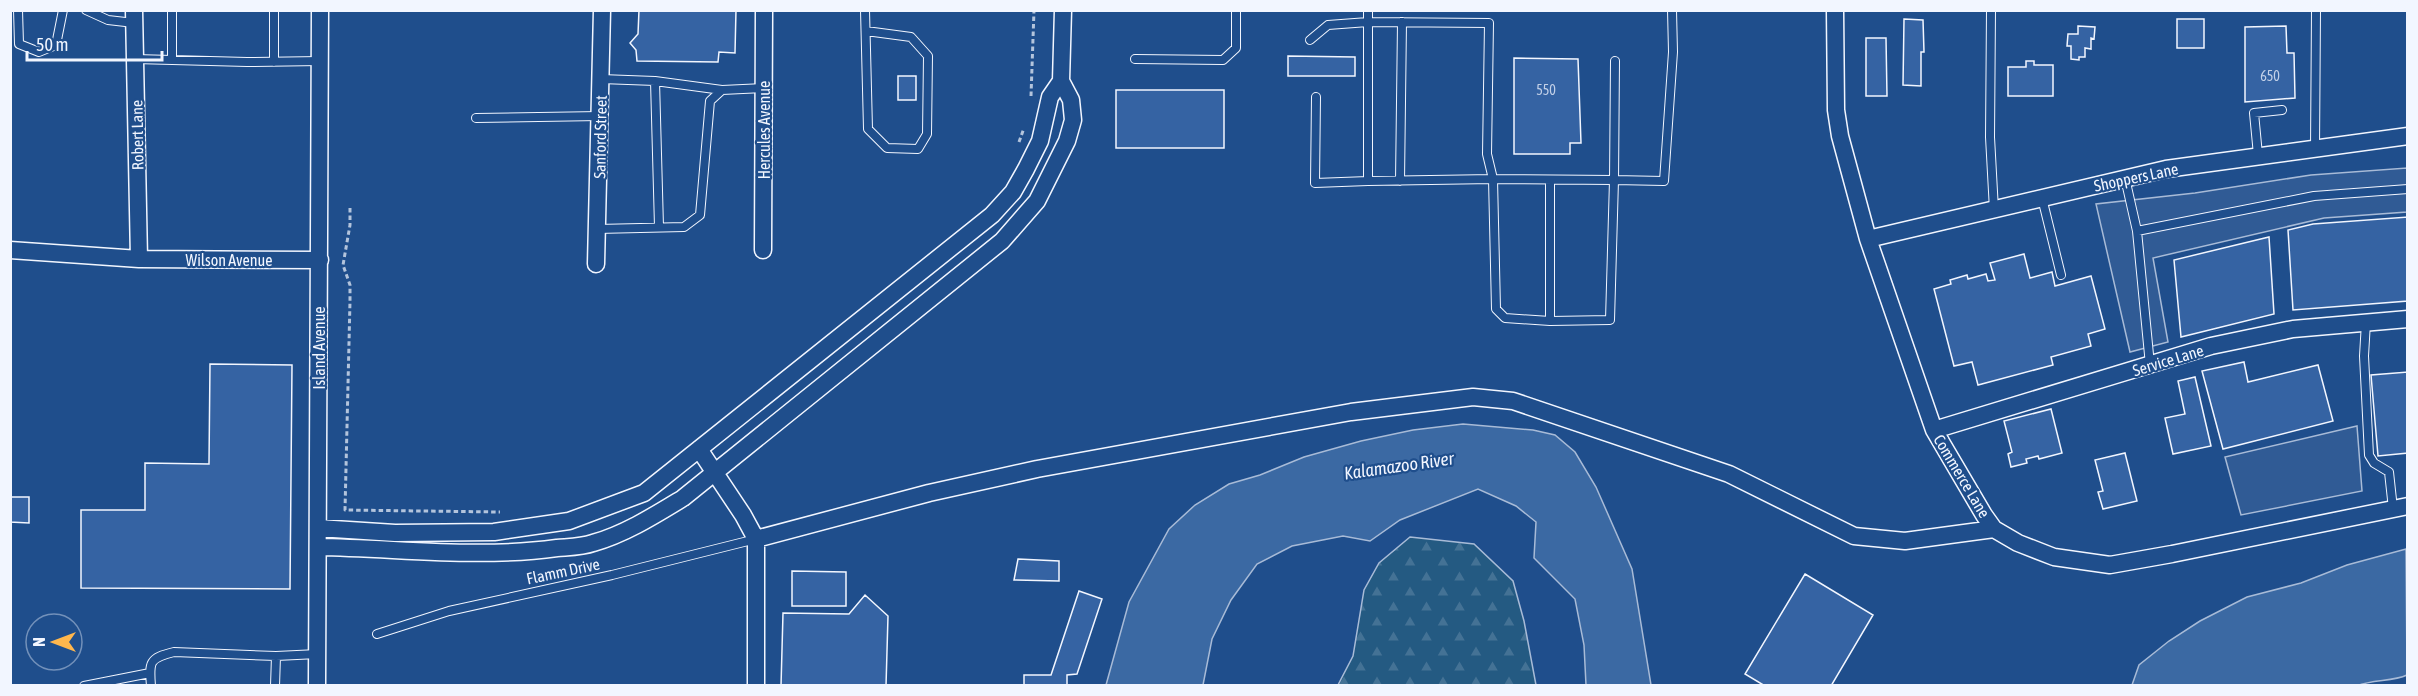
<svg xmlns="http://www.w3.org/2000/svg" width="2418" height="696" font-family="'Asap Condensed',sans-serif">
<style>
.forest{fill:url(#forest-firs);stroke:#a8bbd7;stroke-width:1.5}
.parking{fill:#305b95;stroke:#a8bbd7;stroke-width:1.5}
.water{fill:#3b69a3;stroke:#a8bbd7;stroke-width:1.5}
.building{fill:#3563a3;stroke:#f2f6ff;stroke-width:1.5}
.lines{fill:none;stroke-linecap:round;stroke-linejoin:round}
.lane-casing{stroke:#f2f6ff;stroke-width:10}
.street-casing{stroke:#f2f6ff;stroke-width:19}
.path{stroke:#b3c4dc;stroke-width:3;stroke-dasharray:4.5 3;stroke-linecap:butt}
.lane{stroke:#1f4e8c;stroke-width:8}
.street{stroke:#1f4e8c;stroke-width:16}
.labels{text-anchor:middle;stroke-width:4.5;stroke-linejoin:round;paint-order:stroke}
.number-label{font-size:14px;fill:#c3d1e8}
.street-label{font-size:16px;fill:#f2f6ff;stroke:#1f4e8c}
.water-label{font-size:18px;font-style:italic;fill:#f2f6ff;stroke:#1f4e8c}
</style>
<defs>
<pattern id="forest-firs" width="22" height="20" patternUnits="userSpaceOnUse" patternTransform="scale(1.5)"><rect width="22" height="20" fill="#245a82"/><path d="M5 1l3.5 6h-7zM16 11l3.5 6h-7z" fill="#447295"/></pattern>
</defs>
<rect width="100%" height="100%" fill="#1f4e8c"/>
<path class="forest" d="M1410 537 1474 544 1513 581 1524 621 1536 685H1338L1353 656 1364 590 1379 563Z"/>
<path class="parking" d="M2407 168V212L2324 218 2153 258 2168 342 2130 352 2096 204 2195 193 2311 175Z
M2357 426 2362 491 2241 515 2225 457Z"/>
<path class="water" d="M1463 424 1533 430 1555 435 1575 452 1596 487 1632 569 1651 685H1586L1584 645 1575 599 1534 558 1536 522 1516 506 1478 489 1400 520 1370 541 1343 536 1292 546 1257 564 1231 600 1212 639 1203 685H1106L1129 602 1169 529 1195 505 1229 484 1260 475 1304 457 1361 441 1413 430Z
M2406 549 2407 675C2392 682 2373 679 2357 686L2132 685 2139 665 2169 641 2200 621 2247 597 2301 583 2347 565Z"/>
<path class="building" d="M639 10H736L735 53 719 52 718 62 637 61 636 50 630 43 638 34Z
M1904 19 1923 20 1924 52H1921V86L1903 85Z
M2177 19H2204V48H2177Z
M2078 26 2095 27 2094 39 2091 38V49L2085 48V57H2079V60L2071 59V46H2067L2068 34H2078Z
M2286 26 2287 53H2294L2295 98 2245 102V27Z
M1866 38H1886L1887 96H1866Z
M1288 56 1355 57V76H1288Z
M1514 58 1578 59 1581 143H1570V154H1514Z
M2026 61H2034V65H2053V96H2008V67H2026Z
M898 76H916V100H898Z
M1116 90H1224V148H1116Z
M2408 217V301L2293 310 2288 230 2313 224Z
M2269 237 2274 314 2181 337 2174 260Z
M2024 254 2030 278 2052 272 2055 286 2091 276 2105 329 2088 334 2091 346 2051 357 2053 365 1978 385 1972 362 1954 366 1934 289 1951 284 1950 280 1967 275 1968 279 1986 274 1988 281 1995 280 1990 263Z
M2244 362 2248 382 2318 365 2333 421 2223 449 2202 371Z
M210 364 292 365 290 589 81 588V510H145V463L209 464Z
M2408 372V453L2378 456 2371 375Z
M2195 377 2211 446 2173 454 2165 418 2185 414 2178 381Z
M2051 409 2062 453 2039 459 2038 456 2026 459 2027 463 2011 467 2008 454 2012 452 2004 421Z
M2125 453 2137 501 2103 509 2098 492 2103 491 2095 460Z
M10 497H29V523L10 522Z
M1018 559 1059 561V581L1014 580Z
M792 571 846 572V606H792Z
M1805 574 1873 615 1831 686H1765L1745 674Z
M1079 591 1102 599 1077 674 1067 675V686H1024V675H1051Z
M865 595 888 616 886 686H781L783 613 849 614Z"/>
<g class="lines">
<defs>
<path id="lane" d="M18 10 19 44 39 52 56 45 63 10
M86 10 108 20 134 23
M172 10V60
M865 10 868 129 887 148 918 149 927 134 928 56 911 37 866 31
M1368 10V22L1489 23 1487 154 1493 179 1614 180 1615 61
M1991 10 1990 137 1994 210
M1310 40 1328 25 1368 22V181L1493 179 1496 309 1505 318 1550 321
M135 59 247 62 320 61
M1135 59 1223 60 1236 48V10
M274 62V10
M601 79 655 81 722 90
M655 81 659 227
M1316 97 1315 183 1368 181
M476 118 600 116
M2315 148 2316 10
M2258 155 2254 113 2282 110
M2125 178 2137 231 2150 365
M1550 180V321L1610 320 1614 180 1664 181 1673 52 1672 10
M1400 181 1402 22
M2042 198 2061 275
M597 229 684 227 700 215 710 101 722 90 764 88
M2137 231 2314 196 2408 189
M2366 322 2364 356 2369 455 2374 463 2389 472 2393 509
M377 634 449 611 612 575 756 539
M84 686 150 673
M151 686C149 662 149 658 174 652L276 656 318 654
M275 686 276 656"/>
<path id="street" d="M134 10 139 259
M1835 10 1836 110 1840 136 1868 239 1934 430 1984 515 1994 529 2018 543 2054 557 2110 565 2172 554 2408 506
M1868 239 2166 169 2408 136
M10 250 139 259 320 260
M763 250 764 10
M596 264 602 10
M1934 430 2211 346 2293 329 2408 319
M699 449 743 515 756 539V686
M318 528 395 533 494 532 569 521 644 493 992 215 1013 192 1026 169 1040 141 1050 97 1061 81
M756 539 929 493 1037 469 1351 412 1473 397 1513 401 1729 474 1854 536 1905 541 1994 529
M318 547C398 548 477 559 557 548 568 547 582 547 593 543 625 534 655 515 683 498L1002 241 1037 201 1067 141 1073 120 1071 100 1061 81 1063 10
M317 686 320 10"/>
</defs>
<use href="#lane" class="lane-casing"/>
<use href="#street" class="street-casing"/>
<path class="path" d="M1031 96 1034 10
M1019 142 1024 128
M350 208V225L343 265 350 285V301L345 510 500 512"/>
<use href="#lane" class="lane"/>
<use href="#street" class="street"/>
</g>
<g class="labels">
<g class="number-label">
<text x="2270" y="81">650</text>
<text x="1546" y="95">550</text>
</g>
<g class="street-label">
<text transform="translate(764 130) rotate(-90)" y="6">Hercules Avenue</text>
<text transform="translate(137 135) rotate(-91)" y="6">Robert Lane</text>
<text transform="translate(600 137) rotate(-89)" y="6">Sanford Street</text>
<text transform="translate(2136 177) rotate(-12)" y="6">Shoppers Lane</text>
<text x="229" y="266">Wilson Avenue</text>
<text transform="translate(319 348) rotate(-90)" y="6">Island Avenue</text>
<text transform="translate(2168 360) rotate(-17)" y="6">Service Lane</text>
<text transform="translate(1962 476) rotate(59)" y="6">Commerce Lane</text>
<text transform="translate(563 571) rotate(-12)" y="6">Flamm Drive</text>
</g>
<g class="water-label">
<text transform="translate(1399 466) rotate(-8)" y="6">Kalamazoo River</text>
</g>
</g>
<rect width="2418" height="696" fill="none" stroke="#f2f6ff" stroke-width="24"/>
<g transform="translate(54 642) rotate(270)"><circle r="28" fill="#1f4e8c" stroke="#7391ba" stroke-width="1.5"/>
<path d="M0-4.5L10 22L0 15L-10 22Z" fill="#ffb74d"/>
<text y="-9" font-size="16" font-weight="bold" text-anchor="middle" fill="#f2f6ff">N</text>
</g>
<path d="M27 51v9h135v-9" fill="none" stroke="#f2f6ff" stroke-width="3"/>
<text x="36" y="51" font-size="18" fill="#f2f6ff" stroke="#1f4e8c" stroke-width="4.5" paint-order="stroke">50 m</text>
</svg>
